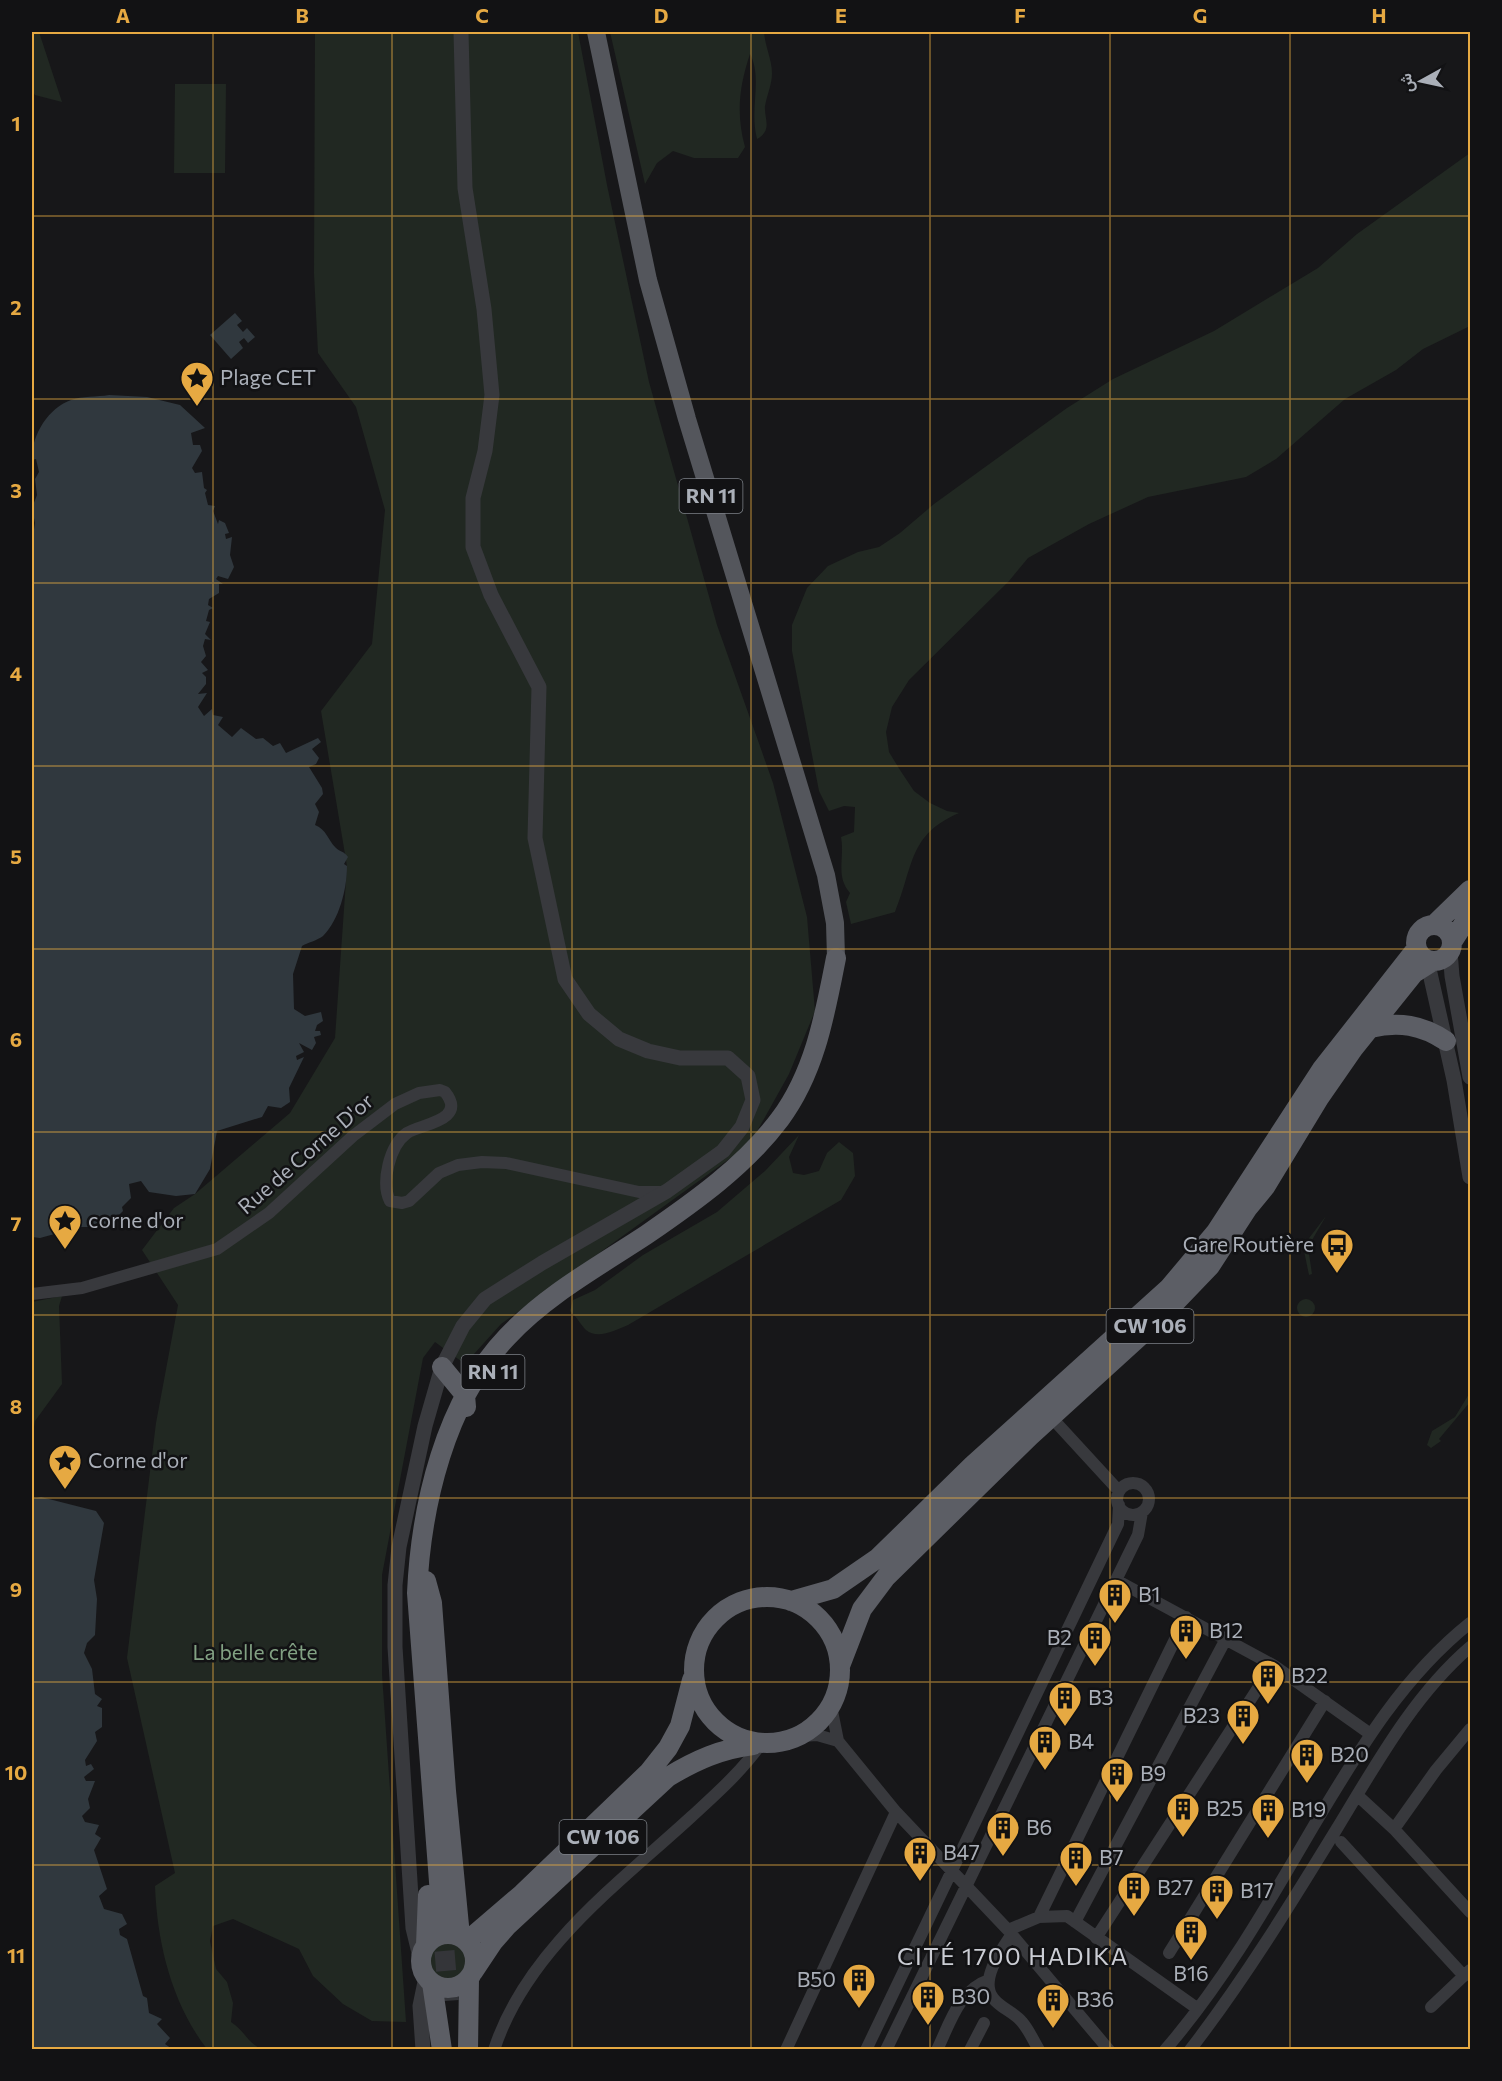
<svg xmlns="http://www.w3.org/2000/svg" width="1502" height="2081" font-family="Commissioner,Vazirmatn,sans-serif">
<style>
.green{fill:#212822}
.water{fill:#30383e}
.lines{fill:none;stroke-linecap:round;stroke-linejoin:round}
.trunk-tunnel{stroke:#343539;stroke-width:20;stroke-dasharray:20 10;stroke-linecap:butt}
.minor{stroke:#38393d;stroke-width:12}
.tertiary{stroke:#38393d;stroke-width:15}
.primary{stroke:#54565c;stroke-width:18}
.trunk{stroke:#5c5e65;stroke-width:20}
.grid{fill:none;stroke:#e6a942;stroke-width:1.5;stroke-opacity:0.55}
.labels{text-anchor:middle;stroke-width:5;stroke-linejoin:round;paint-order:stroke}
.shield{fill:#121214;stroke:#7c8087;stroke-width:1.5}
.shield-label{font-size:20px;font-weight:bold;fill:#aaafb8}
.poi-label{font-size:21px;fill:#aaafb8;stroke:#121214;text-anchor:start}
.street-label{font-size:21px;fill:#aaafb8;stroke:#121214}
.park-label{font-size:21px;fill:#82a183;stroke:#121214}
.quarter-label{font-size:24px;letter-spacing:1.5px;fill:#cbcdd4;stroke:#121214}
.neatline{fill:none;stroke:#e6a942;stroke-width:2}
.grid-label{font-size:20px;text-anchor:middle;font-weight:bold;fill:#e6a942}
</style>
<rect width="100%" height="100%" fill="#171719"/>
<path class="green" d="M32 32H39L62 102 35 95 32 90Z
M315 32H578L607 185 649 382 717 625 773 783 807 917 815 1011 789 1074 750 1144 501 1324 465 1364 435 1342 423 1358 382 1575V1674L406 2022 372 2021 343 2004 313 1976 299 1949 233 1919 213 1926 210 1941 216 1969 227 1982 233 2003 231 2022C246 2032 248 2044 262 2049H207C172 2004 157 1943 155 1886L175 1873 127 1658 156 1423 178 1305 142 1250 174 1208 195 1194 290 1113 335 1038 347 866 321 711 372 644 385 510 356 407 318 353 314 273Z
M610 32H764C765 46 772 60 772 73 772 85 767 94 765 106 764 119 773 130 757 139 749 108 763 79 750 54 739 87 736 114 745 147L738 158H694L673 151 657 163 645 184Z
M175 84H226L225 173H174Z
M1470 153V326L1423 349 1396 370 1345 399 1276 459 1246 477 1148 497 1089 524 1028 558 1009 581 909 680 892 707 886 732 889 752 900 770 914 791 930 803 947 811 959 813C908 835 914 866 895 912L851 924 846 902 850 893C835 876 845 857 841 837L854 832 855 807 844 806 829 811 819 791 792 651V625L807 588 828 566 858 552 879 547 900 533 934 504 1067 408 1113 379 1214 331 1318 268 1357 234Z
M799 1135 789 1157 793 1173 804 1175 819 1171 827 1153 839 1142 853 1153 855 1176 841 1200 628 1325C615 1330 598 1340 586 1330 580 1324 577 1317 570 1311L573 1300 595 1290 643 1255 717 1212 765 1171Z
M1326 1216 1308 1247 1312 1274 1309 1275 1303 1246Z
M62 1296 59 1306 62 1384 35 1421 32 1439V1302Z
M1297 1308a9 9 0 1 1 18 0a9 9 0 1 1-18 0Z
M1469 1394 1470 1402 1439 1439 1441 1441 1431 1448 1427 1445 1432 1431 1455 1417Z
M429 1962a19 19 0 1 1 38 0a19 19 0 1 1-38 0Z"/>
<path class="water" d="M235 313 242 321 237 325 243 332 247 328 255 337 248 343 244 338 239 342 243 348 231 359 210 335Z
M109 395 147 397 180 405 205 428 191 433 193 445H200L202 451 192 468 195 473 202 472 204 488 207 490 205 493 208 505 215 506 213 511 218 524 219 520 225 523 229 533 225 534 226 539 232 537 230 555 234 567 228 579 218 576 216 579 223 584H219V593L209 599 208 605 213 608 209 610 206 621 210 622 205 634 211 640 205 639 203 646 206 656 201 662 208 670 202 673 206 677V684L198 694 207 693 198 707 204 716 212 709 213 715 223 717 218 725 232 737 241 728 256 739 263 738 273 746 280 743 286 753 318 738 321 742 312 749 319 758 316 764 309 767 322 788 323 794 315 804 319 812 315 825C327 830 327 839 336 848 340 852 344 851 348 857L344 864 347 866C347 889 339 920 323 936 318 940 307 943 302 946L293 974 294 1009 305 1016 321 1012 323 1021 317 1025 315 1031H320L321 1035 314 1037 316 1043 312 1050 299 1043 304 1052 296 1056 297 1060 304 1057 289 1088 290 1102 281 1108 268 1106 262 1117 217 1131 210 1169 195 1194 176 1196 149 1192 141 1181 129 1184 131 1198 122 1207 123 1211 107 1227H80L40 1238 32 1237V542L35 523 32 508 37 495 35 479 39 472 36 459 32 460C31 436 48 408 71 400 82 396 97 397 109 395Z
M41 1497 96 1511 104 1523 94 1580 97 1599 95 1635 87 1643 84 1653 92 1669 95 1694 102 1699 97 1706 102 1708V1727L95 1732 97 1741 85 1760 86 1766 91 1764 94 1769 84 1777 86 1781H95L88 1799 90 1808 82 1816 85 1822 99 1825 95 1834 101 1838 94 1850 107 1889 99 1896 104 1909 122 1914 127 1924 119 1929 120 1935 127 1939 143 1996 147 1998 149 2013 162 2019 157 2024 170 2038 165 2044 172 2049H32V1499Z"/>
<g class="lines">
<path class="trunk-tunnel" d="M442 1921 449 2005"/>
<path class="minor" d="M32 1294 82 1288 217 1249 269 1213 353 1136 395 1104 419 1093 440 1090 445 1092C468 1121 420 1124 407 1133 389 1146 381 1183 390 1201L402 1203 409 1201 439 1173 458 1165 482 1162 506 1163 639 1192H663
M1051 1417 1119 1491
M1117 1499a16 16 0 1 1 32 0a16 16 0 1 1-32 0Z
M1116 1580 1273 1665 1369 1733
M831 1706 838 1741 896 1812 1008 1930 1109 2050
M802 1736 817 1735 838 1741
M1357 1795 1394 1829 1470 1912
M1394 1829 1436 1770 1470 1729
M1341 1842 1464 1976
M1039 1917 1186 1617
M1075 1922 1227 1637
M1008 1930 1039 1917 1067 1916 1198 2009
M1012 1934C1002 1949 979 1980 993 1998 1000 2008 1014 2012 1022 2022 1029 2030 1033 2040 1039 2050
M1096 1938 1273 1665
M1169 1953 1325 1701
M1431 2007 1470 1970
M494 2050C526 1951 618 1884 691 1817 716 1794 741 1772 761 1744
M786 2050 896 1812
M866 2050 1118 1524 1119 1505
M886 2050 1116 1580 1138 1535 1142 1512
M937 2050C950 2023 959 1990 989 1980
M970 2050 984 2023
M1165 2050C1224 1982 1268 1904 1313 1827 1358 1752 1401 1678 1470 1623
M1190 2050C1244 1980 1290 1905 1336 1830 1375 1766 1413 1696 1470 1647"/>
<path class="tertiary" d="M1450 951 1452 976 1470 1077
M1427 960 1454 1080 1470 1177
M421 1961 413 1928 395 1647V1585L399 1547 425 1426 442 1367 463 1326 485 1299 542 1263 667 1191 723 1151 742 1127 753 1100 748 1076 728 1058H680L648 1051 619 1039 589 1014 565 979 535 838 539 687 491 595 473 547V498L485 451 492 395 484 309 465 188 461 32
M423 2050 420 2006 426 1977"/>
<path class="primary" d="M596 32 648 280 687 419 826 875 835 923 836 958"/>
<path class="trunk" d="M1435 924 1470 890
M1416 943a18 18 0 1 1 36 0a18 18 0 1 1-36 0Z
M1452 942 1470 914
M1370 1028C1399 1021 1422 1025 1446 1041
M442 1367 465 1395 466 1407
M426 1581 432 1603 446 1791 460 1936
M694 1670a73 73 0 1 1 146 0a73 73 0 1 1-146 0Z
M791 1601 833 1589 878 1558 973 1465 1169 1288 1216 1232 1322 1069 1417 948
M840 1666 862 1609 886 1577 1030 1436 1163 1315 1210 1266 1247 1209 1265 1187 1319 1098 1353 1049 1414 973 1433 961
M442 1921 417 1593C421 1505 445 1402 507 1337 546 1295 599 1266 646 1235 694 1202 745 1166 780 1119 815 1072 825 1014 836 958
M421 1961a27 27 0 1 1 54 0a27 27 0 1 1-54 0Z
M467 1941 522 1894 649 1772 668 1748 680 1726 692 1680
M426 1945 428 1895
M473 1972 493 1942 507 1926 668 1777C696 1760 721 1749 753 1745
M432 1983 442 2050
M468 2050 469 1979"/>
</g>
<path class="grid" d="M213 32V2050M392 32V2050M572 32V2050M751 32V2050M930 32V2050M1110 32V2050M1290 32V2050M32 216H1470M32 399H1470M32 583H1470M32 766H1470M32 949H1470M32 1132H1470M32 1315H1470M32 1498H1470M32 1682H1470M32 1865H1470"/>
<defs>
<symbol id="sight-pin" viewBox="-11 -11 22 30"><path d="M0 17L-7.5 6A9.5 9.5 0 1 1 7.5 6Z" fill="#e6a942" stroke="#121214"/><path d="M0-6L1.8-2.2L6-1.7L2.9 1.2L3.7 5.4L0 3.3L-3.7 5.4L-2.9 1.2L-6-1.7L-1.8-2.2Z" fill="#111"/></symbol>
<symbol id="bus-pin" viewBox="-11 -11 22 30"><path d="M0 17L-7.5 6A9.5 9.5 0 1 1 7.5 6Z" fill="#e6a942" stroke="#121214"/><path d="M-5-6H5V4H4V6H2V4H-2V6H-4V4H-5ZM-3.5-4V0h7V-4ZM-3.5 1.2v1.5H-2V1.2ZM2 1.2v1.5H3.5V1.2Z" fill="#111"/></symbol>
<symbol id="building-pin" viewBox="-11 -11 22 30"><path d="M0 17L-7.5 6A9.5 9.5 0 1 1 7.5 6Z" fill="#e6a942" stroke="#121214"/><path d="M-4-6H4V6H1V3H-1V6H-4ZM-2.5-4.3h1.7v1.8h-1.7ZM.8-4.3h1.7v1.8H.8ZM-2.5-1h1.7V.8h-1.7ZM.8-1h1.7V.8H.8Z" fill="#111"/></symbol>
</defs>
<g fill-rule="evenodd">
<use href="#sight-pin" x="178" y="359" width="38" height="52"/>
<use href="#sight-pin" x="46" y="1202" width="38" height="52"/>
<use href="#bus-pin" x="1318" y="1226" width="38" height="52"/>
<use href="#sight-pin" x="46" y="1442" width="38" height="52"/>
<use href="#building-pin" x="1096" y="1576" width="38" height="52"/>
<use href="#building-pin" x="1167" y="1612" width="38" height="52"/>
<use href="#building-pin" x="1076" y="1619" width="38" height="52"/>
<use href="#building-pin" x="1249" y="1657" width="38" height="52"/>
<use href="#building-pin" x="1046" y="1679" width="38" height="52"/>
<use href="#building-pin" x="1224" y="1697" width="38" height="52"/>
<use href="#building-pin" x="1026" y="1723" width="38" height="52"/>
<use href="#building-pin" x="1288" y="1736" width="38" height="52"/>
<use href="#building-pin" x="1098" y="1755" width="38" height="52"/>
<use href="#building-pin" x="1164" y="1790" width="38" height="52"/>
<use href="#building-pin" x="1249" y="1791" width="38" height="52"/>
<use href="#building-pin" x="984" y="1809" width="38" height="52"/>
<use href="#building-pin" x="901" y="1834" width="38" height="52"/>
<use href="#building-pin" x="1057" y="1839" width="38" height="52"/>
<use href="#building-pin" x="1115" y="1869" width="38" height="52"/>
<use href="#building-pin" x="1198" y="1872" width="38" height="52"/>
<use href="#building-pin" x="1172" y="1913" width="38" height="52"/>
<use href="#building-pin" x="840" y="1961" width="38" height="52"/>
<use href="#building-pin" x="909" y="1978" width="38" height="52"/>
<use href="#building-pin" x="1034" y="1981" width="38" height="52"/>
</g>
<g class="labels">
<g class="shield">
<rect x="679.5" y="479" width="63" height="34" rx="4.5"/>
<rect x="1106.5" y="1309" width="87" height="34" rx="4.5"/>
<rect x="461.5" y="1355" width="63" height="34" rx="4.5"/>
<rect x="559.5" y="1820" width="87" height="34" rx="4.5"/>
</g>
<g class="shield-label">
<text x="711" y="503">RN 11</text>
<text x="1150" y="1333">CW 106</text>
<text x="493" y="1379">RN 11</text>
<text x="603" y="1844">CW 106</text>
</g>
<g class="poi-label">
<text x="220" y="385">Plage CET</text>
<text x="88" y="1228">corne d'or</text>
<text x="1314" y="1252" text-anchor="end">Gare Routière</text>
<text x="88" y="1468">Corne d'or</text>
<text x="1138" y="1602">B1</text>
<text x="1209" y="1638">B12</text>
<text x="1072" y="1645" text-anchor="end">B2</text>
<text x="1291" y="1683">B22</text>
<text x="1088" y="1705">B3</text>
<text x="1220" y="1723" text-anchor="end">B23</text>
<text x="1068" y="1749">B4</text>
<text x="1330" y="1762">B20</text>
<text x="1140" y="1781">B9</text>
<text x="1206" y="1816">B25</text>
<text x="1291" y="1817">B19</text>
<text x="1026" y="1835">B6</text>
<text x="943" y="1860">B47</text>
<text x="1099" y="1865">B7</text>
<text x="1157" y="1895">B27</text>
<text x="1240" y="1898">B17</text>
<text x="1191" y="1981" text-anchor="middle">B16</text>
<text x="836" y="1987" text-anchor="end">B50</text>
<text x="951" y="2004">B30</text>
<text x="1076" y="2007">B36</text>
</g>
<g class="street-label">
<text transform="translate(306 1154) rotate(-41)" y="7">Rue de Corne D'or</text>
</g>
<g class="park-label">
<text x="255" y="1660">La belle crête</text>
</g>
<g class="quarter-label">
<text x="1013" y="1965">CITÉ 1700 HADIKA</text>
</g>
</g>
<rect width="1502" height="2081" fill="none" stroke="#121214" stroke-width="66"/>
<g transform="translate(1421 81) rotate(262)" stroke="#121214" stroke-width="4.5" paint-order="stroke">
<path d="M0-4.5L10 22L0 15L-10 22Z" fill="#aaafb8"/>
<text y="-9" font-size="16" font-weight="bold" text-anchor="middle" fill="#aaafb8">ش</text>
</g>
<rect x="33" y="33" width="1436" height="2015" class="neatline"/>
<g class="grid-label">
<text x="123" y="23">A</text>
<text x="302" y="23">B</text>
<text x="482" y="23">C</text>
<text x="661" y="23">D</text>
<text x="841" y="23">E</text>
<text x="1020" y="23">F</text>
<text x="1200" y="23">G</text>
<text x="1379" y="23">H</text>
<text x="16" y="131">1</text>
<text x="16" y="315">2</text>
<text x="16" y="498">3</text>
<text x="16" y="681">4</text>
<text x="16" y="864">5</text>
<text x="16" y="1047">6</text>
<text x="16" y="1231">7</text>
<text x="16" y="1414">8</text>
<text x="16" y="1597">9</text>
<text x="16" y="1780">10</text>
<text x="16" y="1963">11</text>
</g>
</svg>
